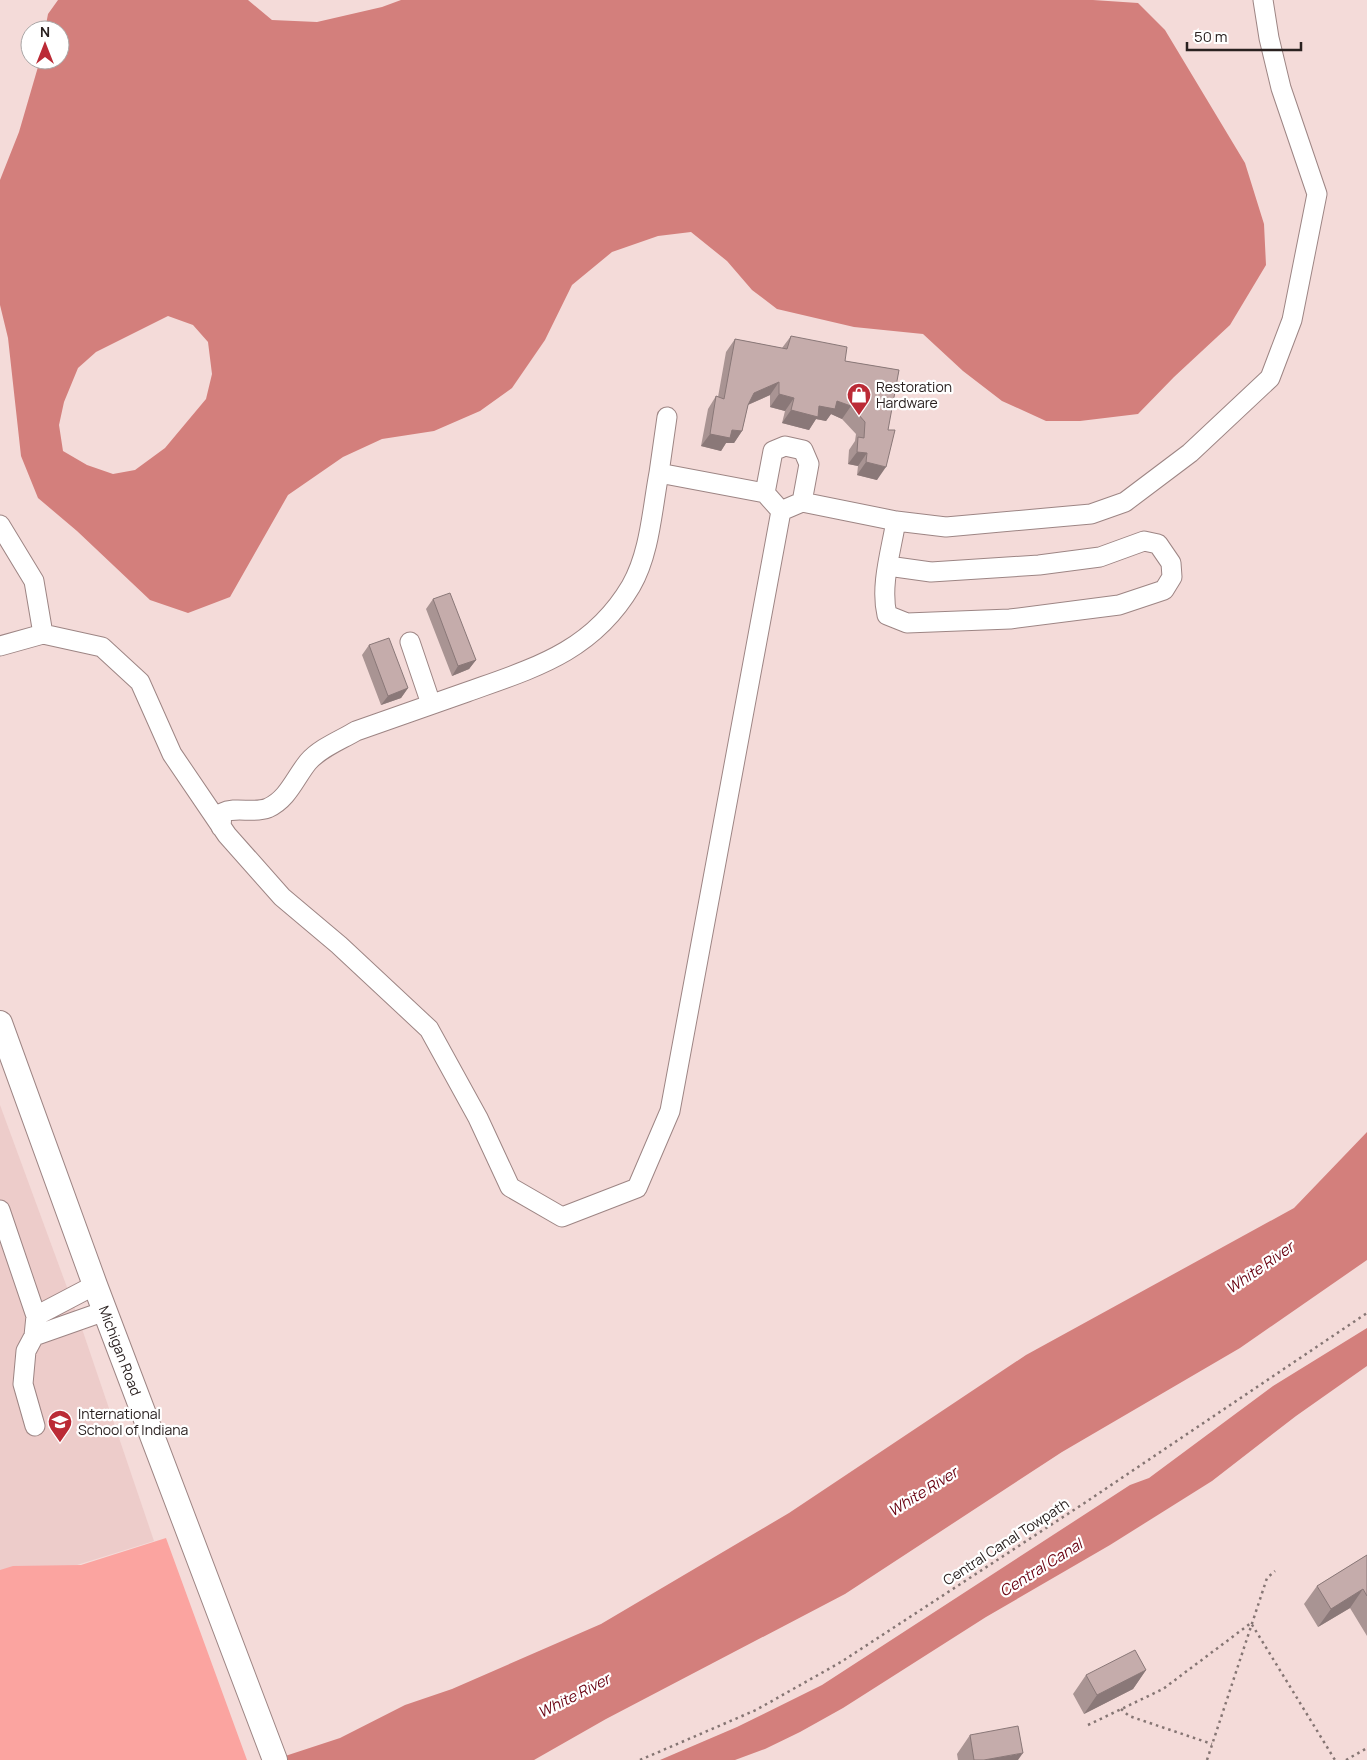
<svg xmlns="http://www.w3.org/2000/svg" width="1367" height="1760" font-family="Manrope,sans-serif">
<style>
.built{fill:#edccca}
.green{fill:#fba4a0}
.water{fill:#d37f7c;fill-rule:evenodd}
.lines{fill:none;stroke-linecap:round;stroke-linejoin:round}
.minor-casing{stroke:#9d8584;stroke-width:21}
.major-casing{stroke:#9d8584;stroke-width:26}
.path{stroke:#857573;stroke-width:2.5;stroke-dasharray:2.5 4;stroke-linecap:butt}
.minor{stroke:#fff;stroke-width:19}
.major{stroke:#fff;stroke-width:24}
.wall{fill:#a99493}
.shaded-wall{fill:#8a7878}
.building{fill:#c5acab;stroke:#8a7878}
.labels{text-anchor:middle;stroke-width:4.5;stroke-linejoin:round;paint-order:stroke}
.poi-label{font-size:14px;fill:#2a2120;stroke:#fff;text-anchor:start}
.street-label{font-size:14px;fill:#2a2120;stroke:#fff}
.water-label{font-size:15px;font-style:italic;fill:#690010;stroke:#fff}
</style>
<rect width="100%" height="100%" fill="#f4dbd9"/>
<path class="built" d="M0 1105 79 1320 154 1541 0 1589Z"/>
<path class="green" d="M166 1538 247 1760H0V1570L13 1566 81 1565Z"/>
<path class="water" d="M58 0H248L272 20 317 22 382 7 401 0H1093L1138 3 1165 30 1245 163 1264 224 1266 265 1230 325 1174 377 1138 414 1080 421H1046L1002 401 963 371 923 334 854 327 777 309 752 290 727 261 691 232 658 236 612 252 572 285 545 340 512 388 480 411 434 431 382 439 343 457 288 495 230 597 188 613 150 600 77 531 38 498 21 456 8 338 0 305V180L19 132 40 60H60V30H45L48 14ZM168 316 193 325 208 342 212 374 206 399 165 448 135 470 113 474 87 465 63 451 59 425 64 402 78 368 96 352Z
M1367 1132V1260L1240 1348 1062 1452 845 1594 606 1719 534 1760H273L340 1738 405 1705 452 1689 601 1624 789 1513 1026 1355 1294 1208Z
M1367 1328V1366L1296 1416 1212 1481 1110 1545 986 1617 843 1708 800 1732 765 1749 735 1760H660L737 1727 822 1685 1130 1485 1149 1478 1273 1386Z"/>
<g class="lines">
<defs>
<path id="minor" d="M659 473 667 417
M765 493 773 451 785 446 803 450 809 464 802 502
M0 525 34 581 43 634
M888 566 931 572 1039 565 1100 557 1144 541 1158 544 1171 563 1172 577 1164 590 1119 605 1010 619 907 623 887 615C880 586 891 551 896 521
M410 642 431 704
M0 646 43 634 102 647 140 682 172 754 227 835 282 897 339 945 429 1029 478 1118 510 1187 562 1217 637 1188 670 1111 781 511 802 502 896 521 946 527 1091 514 1125 502 1190 453 1270 378 1292 320 1317 194 1281 88 1269 38 1263 0
M221 827 222 813C236 806 253 814 268 808 288 799 295 778 308 762 320 748 341 740 356 731 393 718 430 705 467 692 534 668 592 652 631 586 650 553 652 510 659 473L765 493 781 511
M0 1210 36 1316 95 1285
M34 1336 105 1311
M35 1426 23 1384 26 1351 34 1336 36 1316"/>
<g id="major">
<path id="s1" d="M0 1023 95 1285 275 1760"/>
</g>
</defs>
<use href="#minor" class="minor-casing"/>
<use href="#major" class="major-casing"/>
<path class="path" d="M1121 1709 1129 1716 1212 1744
M1088 1725 1163 1689 1251 1623 1335 1760
M640 1760 756 1710 841 1662 1083 1504 1367 1313
M1207 1760 1267 1578 1275 1571
M1346 1760 1367 1748"/>
<use href="#minor" class="minor"/>
<use href="#major" class="major"/>
</g>
<path class="wall" d="M791 336 845 361 899 370 877 480 857 475 858 466 848 464 849 450 855 441 856 434 842 419 831 414 826 421 816 419 809 430 782 423 785 411 770 407V395L748 405 742 431 734 443H726L721 451 701 446 708 409 716 396 718 397 726 352 735 339 782 348Z
M433 599 476 660 469 669 452 676 426 609Z
M369 645 408 688 401 698 381 705 362 655Z
M1367 1555V1636L1350 1608 1318 1627 1304 1604 1317 1586Z
M1146 1670 1133 1689 1084 1714 1073 1694 1086 1675Z
M970 1735 1018 1760H958L957 1754Z"/>
<path class="shaded-wall" d="M779 382 770 395 745 406 754 393Z
M779 394 794 398 785 411 770 407Z
M837 401 851 406 842 419 831 414 826 421 816 419 809 430 782 423 791 410 819 406Z
M732 430 742 431 734 443H726L721 451 701 446 710 434Z
M857 452 867 453 858 466 848 464Z
M866 462 886 467 877 480 857 475Z
M476 660 469 669 452 676 458 666Z
M408 688 401 698 381 705 388 696Z
M1363 1589 1350 1608 1318 1627 1331 1609Z
M1146 1670 1133 1689 1084 1714 1097 1695Z
M1023 1753 1018 1760H984Z"/>
<path class="building" d="M791 336 847 347 845 361 899 370 888 430H895L886 467 866 462 867 453 857 452 858 437 864 438 865 422 851 406 837 401 835 409 819 406 818 417 791 410 794 398 779 394V382L754 393 748 405 742 431 732 430 730 438 710 434 716 396 724 399 735 339 787 349Z
M450 593 476 660 458 666 433 599Z
M389 638 408 688 388 696 369 645Z
M1367 1555V1596L1363 1589 1331 1609 1317 1586Z
M1135 1650 1146 1670 1097 1695 1086 1675Z
M1018 1726 1023 1753 984 1760H974L970 1735Z"/>
<defs>
<symbol id="shop-pin" viewBox="-11 -11 22 30"><path d="M0 17L-7.5 6A9.5 9.5 0 1 1 7.5 6Z" fill="#bb2b36" stroke="#fff"/><path d="M-5-2.5h2.3a2.7 3.5 0 0 1 5.4 0H5L5.5 6h-11ZM-1.5-2.5h3a1.5 2.3 0 0 0-3 0Z" fill="#fff"/></symbol>
<symbol id="school-pin" viewBox="-11 -11 22 30"><path d="M0 17L-7.5 6A9.5 9.5 0 1 1 7.5 6Z" fill="#bb2b36" stroke="#fff"/><path d="M0-5L7-2L0 1L-7-2ZM-4 1L0 2.5L4 1V4Q0 6-4 4Z" fill="#fff"/></symbol>
</defs>
<g fill-rule="evenodd">
<use href="#shop-pin" x="845" y="381" width="28" height="38"/>
<use href="#school-pin" x="46" y="1408" width="28" height="38"/>
</g>
<g class="labels">
<g class="poi-label">
<text x="876" y="392">Restoration<tspan x="876" dy="16">Hardware</tspan></text>
<text x="78" y="1419">International<tspan x="78" dy="16">School of Indiana</tspan></text>
</g>
<g class="street-label">
<text dy="5" stroke="none"><textPath href="#s1" startOffset="349">Michigan Road</textPath></text>
<text transform="translate(1006 1542) rotate(-33)" y="5">Central Canal Towpath</text>
</g>
<g class="water-label">
<text transform="translate(1260 1268) rotate(-35)" y="5">White River</text>
<text transform="translate(923 1492) rotate(-32)" y="5">White River</text>
<text transform="translate(1041 1568) rotate(-32)" y="5">Central Canal</text>
<text transform="translate(574 1696) rotate(-27)" y="5">White River</text>
</g>
</g>
<g transform="translate(45 45)"><circle r="24" fill="#ffffff" stroke="#aaa6a6"/>
<path d="M0-4L9 19L0 12L-9 19Z" fill="#bb2b36"/>
<text y="-8" font-size="14" font-weight="bold" text-anchor="middle" fill="#2a2120">N</text>
</g>
<path d="M1187 42v8h114v-8" fill="none" stroke="#2a2120" stroke-width="2.5"/>
<text x="1194" y="42" font-size="15" fill="#2a2120" stroke="#ffffff" stroke-width="4" paint-order="stroke">50 m</text>
</svg>
